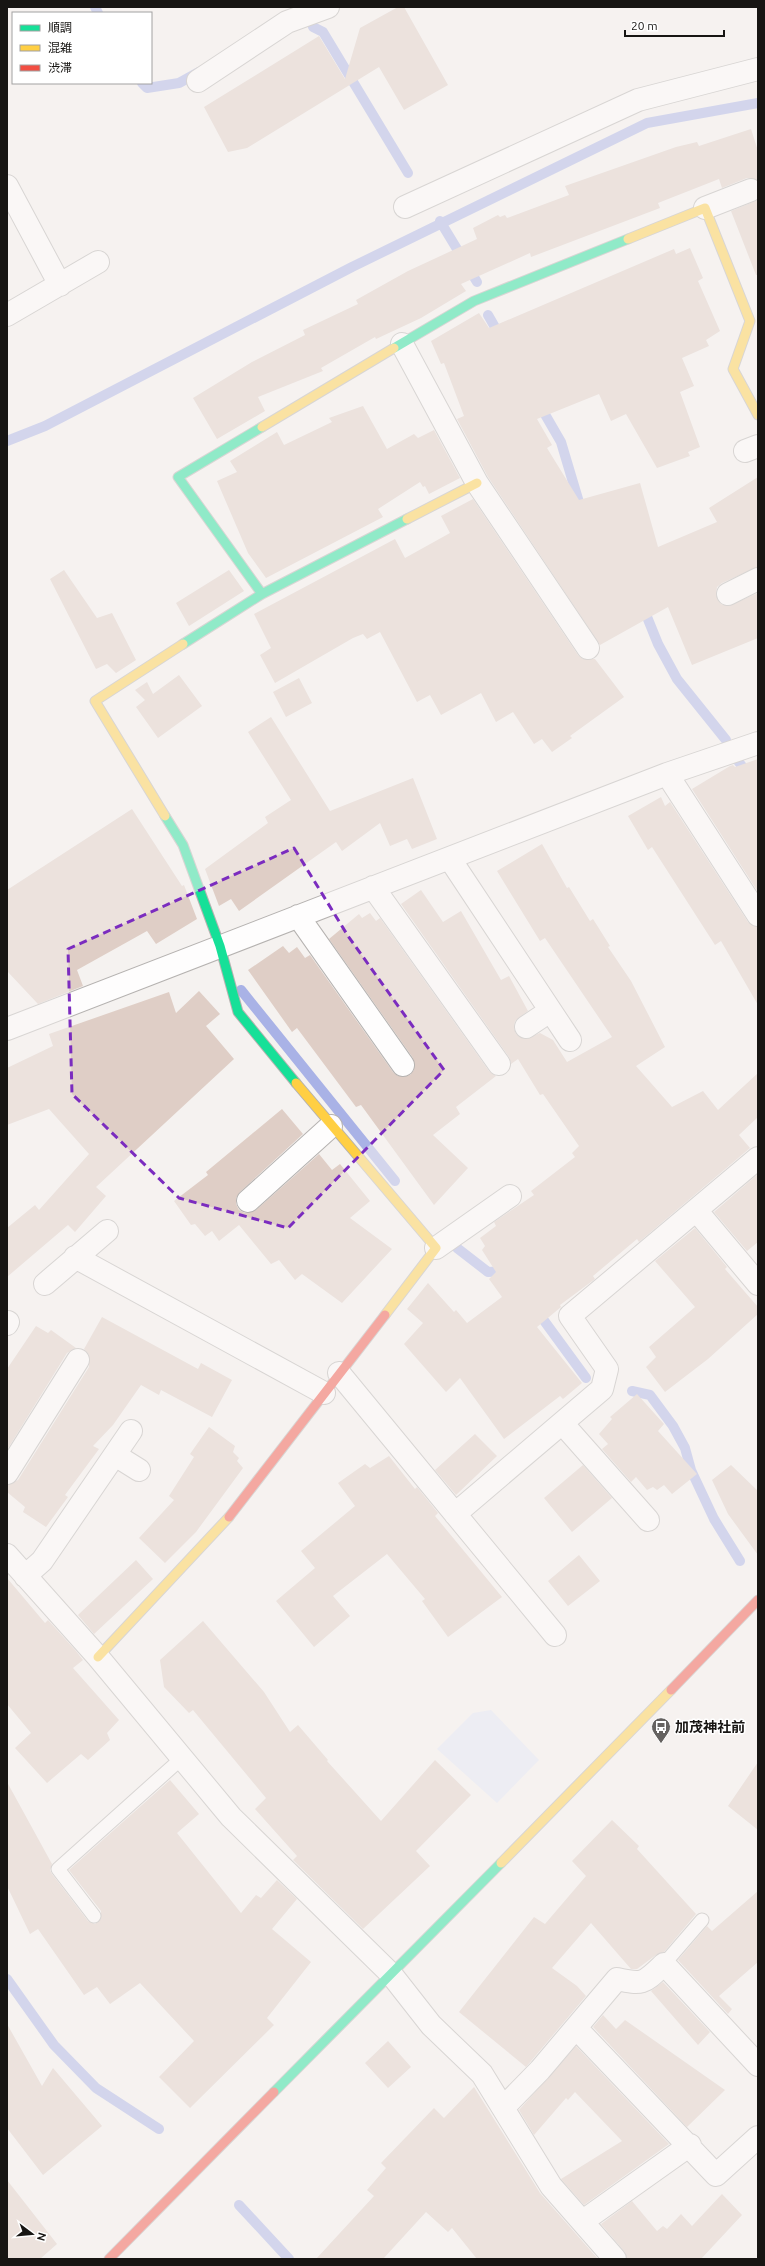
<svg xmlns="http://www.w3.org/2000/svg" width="765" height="2266" font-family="Ubuntu,'Noto Sans JP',sans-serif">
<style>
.green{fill:#e3e6f5}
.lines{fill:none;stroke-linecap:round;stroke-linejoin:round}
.stream{stroke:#a9b2e6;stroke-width:10}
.building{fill:#dfcec6}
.lane-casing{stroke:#b5b2b0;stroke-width:15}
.street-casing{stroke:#b5b2b0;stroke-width:24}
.fast-casing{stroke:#b5b2b0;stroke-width:11}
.slow-casing{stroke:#b5b2b0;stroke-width:11}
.jam-casing{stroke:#b5b2b0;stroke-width:11}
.lane{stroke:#fefdfd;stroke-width:13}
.street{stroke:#fefdfd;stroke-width:22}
.fast{stroke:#16e098;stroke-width:9}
.slow{stroke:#ffcf43;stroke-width:9}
.jam{stroke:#f24e42;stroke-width:9}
.marked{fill:none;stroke:#7b2cbf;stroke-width:3;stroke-dasharray:8 5;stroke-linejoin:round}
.labels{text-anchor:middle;stroke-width:3;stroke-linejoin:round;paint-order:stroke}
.poi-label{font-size:14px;font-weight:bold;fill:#171513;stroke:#fff;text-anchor:start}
</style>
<rect width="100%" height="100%" fill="#f5f2f0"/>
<path class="green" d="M491 1710 539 1760 497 1803 437 1749 473 1713Z"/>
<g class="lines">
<path class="stream" d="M95 7 98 13
M313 27 323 32 408 173
M142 83 147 88 179 83 199 72
M440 221 477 282
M488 315 500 336
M539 404 561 442 581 509
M7 441 45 426 352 267 647 123 758 103
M643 607 658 644 677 679 726 740
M738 761 758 787
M241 990 395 1181
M457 1248 488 1272 505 1271 508 1275
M537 1311 586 1378
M632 1391 650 1395 673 1426 685 1448 691 1470 714 1519 740 1561
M7 1979 54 2045 96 2088 159 2129
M239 2205 289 2259"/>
</g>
<path class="building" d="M398 7H404L448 85 404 110 379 67 247 148 228 152 204 107 319 36 345 79 360 28Z
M751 129 758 151V180L747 178 722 188 719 179 658 203 660 208 531 257 530 253 461 284 466 291 421 318 376 339 375 337 321 368 323 371 258 397 265 411 217 439 193 398 252 362 305 335 303 330 358 304 356 300 408 271 477 239 473 228 498 215 500 217 505 215 507 218 569 195 565 186 676 147 697 142 699 146Z
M758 200V275H756L731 211Z
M690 248 703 278 698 281 720 331 706 340 709 346 682 358 694 386 680 392 700 447 688 452 690 456 657 468 626 414 611 421 599 394 537 419 552 445 547 448 579 500 640 483 658 547 717 522 709 508 758 477V567L722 583 717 587 716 594 721 604 728 606 758 593V638L692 665 668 607 600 645 488 477 457 419 464 416 444 363 441 364 431 341 479 313 489 328 674 249 676 254Z
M363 406 387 449 414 434 418 438 434 430 460 478 429 494 425 486 423 487 420 482 378 509 383 517 266 578 248 553 217 481 237 472 230 461 277 432 284 445 332 422 329 418Z
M473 499 578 655 583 659H595L624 697 570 736 572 738 552 752 542 739 534 744 513 712 496 722 481 693 441 715 430 695 417 702 380 632 367 639 363 634 353 638 275 683 260 655 271 648 254 614 395 539 405 558 450 533 441 516Z
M64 570 97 618 112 613 136 660 116 673 107 664 96 669 50 579Z
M229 570 244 591 189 626 176 603Z
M179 675 202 706 158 738 136 707 145 700 135 690 147 682 153 694Z
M299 678 312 703 286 717 273 692Z
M271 717 330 811 413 778 437 839 412 849 407 839 390 846 380 823 342 851 336 842 239 911 231 899 219 906 205 869 268 823 265 817 291 800 248 732Z
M758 759V892L692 789 730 766 733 765 735 767Z
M661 797 665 806 670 802 748 922 758 927V1005L721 941 715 945 652 847 648 850 628 816Z
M132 809 182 886 184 885 197 919 156 944 147 931 77 970 83 986 38 1004 7 971V890Z
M542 844 567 888 569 887 590 921 593 919 610 946 608 947 631 981 665 1047 636 1066 672 1107 703 1091 718 1110 758 1073V1117L739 1135 750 1148 639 1242 637 1239 593 1276 595 1279 560 1305 561 1307 537 1327 582 1383 563 1399 560 1396 504 1439 460 1378 446 1392 404 1344 423 1323 407 1309 428 1283 454 1312 456 1310 467 1323 502 1297 489 1279 496 1272 482 1250 485 1246 480 1238 496 1226 494 1222 534 1195 531 1191 575 1157 572 1153 579 1146 543 1094 540 1095 518 1059 511 1064 509 1057 401 904 421 890 443 922 461 911 501 980 509 976 528 1011 515 1021 514 1028 516 1034 526 1039 540 1033 553 1040 567 1062 612 1037 545 938 540 941 497 871Z
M370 913 376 921 380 918 489 1071 496 1076 456 1107 460 1114 433 1135 468 1168 434 1205 361 1105 356 1107 297 1028 292 1032 248 970 283 946 289 953 297 947 305 958 310 955 393 1072 398 1076 410 1075 414 1070 413 1058 329 939 359 914 362 918Z
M199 991 220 1014 206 1026 234 1059 96 1187 106 1196 75 1232 68 1225 7 1277V1228L35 1205 39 1210 89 1154 49 1109 7 1125V1068L53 1046 49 1034 169 992 176 1013Z
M282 1109 303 1134 240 1192 236 1198V1204L239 1210 245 1213 256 1210 319 1154 332 1170 340 1164 370 1201 350 1218 392 1249 342 1303 302 1274 295 1280 279 1260 271 1264 239 1225 219 1241 212 1231 205 1236 195 1224 191 1225 174 1201 208 1175 206 1172Z
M758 1174V1242L747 1251 714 1212Z
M695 1228 727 1267 725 1269 758 1307V1314L708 1359 665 1392 646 1367 656 1357 649 1347 695 1307 655 1261Z
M102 1317 198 1369 201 1363 232 1380 212 1417 161 1390 159 1395 141 1385 113 1425 93 1446 99 1449 65 1495 68 1497 46 1527 23 1512 25 1507 7 1492V1485L18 1480 89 1367V1355L84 1349Z
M36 1326 48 1333 51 1330 76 1348 67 1353 7 1450V1369Z
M637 1394 664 1424 658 1431 697 1474 672 1494 664 1485 657 1490 653 1487 647 1490 636 1477 631 1482 602 1449 608 1444 599 1434 612 1419 610 1417Z
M209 1427 235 1446 233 1452 239 1458 237 1461 243 1468 196 1532 165 1563 139 1538 174 1500 169 1496 194 1457 190 1454Z
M475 1434 497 1456 456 1495 435 1470Z
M389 1456 415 1489 417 1487 438 1513 435 1516 502 1597 448 1637 422 1601 425 1599 387 1554 333 1596 350 1616 314 1647 276 1601 315 1568 301 1551 355 1506 338 1483 365 1464 370 1468Z
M583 1465 612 1498 572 1532 544 1498Z
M731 1465 758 1491V1555L728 1514 712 1480Z
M579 1555 600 1581 568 1606 548 1581Z
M136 1560 153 1579 94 1634 78 1615Z
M7 1578 45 1623 48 1620 76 1651 83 1660 73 1668 119 1720 107 1733 110 1740 88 1760 81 1754 47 1783 15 1748 31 1733 7 1704Z
M203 1621 264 1692 290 1732 298 1725 328 1760 327 1761 381 1821 435 1760 471 1795 416 1851 430 1866 363 1929 293 1860 297 1856 255 1809 266 1798 193 1710 189 1713 164 1687 160 1660Z
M758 1762V1830L728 1806Z
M170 1780 199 1814 177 1833 241 1913 256 1895 261 1898 277 1880 297 1899 272 1929 311 1962 267 2018 274 2025 190 2108 159 2077 194 2041 140 1983 110 2004 97 1987 84 1995 38 1929 30 1934 7 1886V1782L52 1864 50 1870 52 1874 88 1921 95 1924 101 1919V1911L69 1870Z
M612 1820 639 1846 637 1849 696 1914 664 1952 656 1955 637 1969H631L591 1923 552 1968 577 1986 586 1996 526 2067 459 2012 534 1917 545 1924 586 1876 572 1861Z
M758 1891V1962L719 1996 732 2009 728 2014 678 1960 707 1926 712 1931Z
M663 1982 710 2032 698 2045 651 1991Z
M603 2015 616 2029 625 2020 725 2090 687 2127 593 2027Z
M7 2024 42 2086 53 2068 102 2126 43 2175 7 2128Z
M388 2041 411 2067 388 2088 365 2063Z
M576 2046 669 2144 584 2205 561 2179 622 2141 575 2092 568 2100 566 2098 534 2135 519 2110Z
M474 2087 540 2193 598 2259H477L452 2228 448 2232 426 2212 383 2259H316L374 2196 367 2190 386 2168 381 2163 434 2108 444 2118Z
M7 2180 57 2244 40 2259H7Z
M722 2194 742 2215 701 2259H627L624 2251 601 2224 632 2201 657 2231 663 2226 667 2229 681 2214 692 2226Z"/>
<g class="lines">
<defs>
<path id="lane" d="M94 1916 58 1869 182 1758
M664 1964 702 1920"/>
<path id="street" d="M198 81 287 22 328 7
M7 186 60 285
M405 207 638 100 758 69
M705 208 751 190
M7 315 98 262
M402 344 477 483 588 648
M745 451 758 446
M728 594 758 579
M667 774 758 915
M450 859 570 1040
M373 887 499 1064
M298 916 403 1065
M526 1027 550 1011
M7 1029 667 774 758 743
M248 1201 331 1126
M696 1210 758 1284
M436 1248 510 1196
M75 1257 324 1393
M45 1284 107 1231
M7 1324 8 1322
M339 1373 555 1635
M562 1423 648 1520
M115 1455 139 1470
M7 1473 78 1360
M455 1514 602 1389 607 1369 570 1316 758 1158
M7 1555 98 1657 231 1817 391 1974 431 2025 482 2074 551 2186 615 2259
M25 1576 42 1561 131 1431
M576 2028 716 2175 758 2137
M503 2108 540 2070 617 1979C644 1985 644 1983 664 1964L758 2065
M583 2221 690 2145"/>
<path id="fast" d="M394 348 474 301 628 239
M262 427 178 477 262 594
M183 644 262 594 407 519
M165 816 183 845 220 946 238 1012 296 1083
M274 2092 501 1863"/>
<path id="slow" d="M628 239 705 208 750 321 733 369 758 415
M262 427 394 348
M407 519 477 483
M165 816 95 701 183 644
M296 1083 436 1248 385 1315
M98 1657 229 1517
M501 1863 671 1690"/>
<path id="jam" d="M229 1517 385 1315
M671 1690 758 1600
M109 2259 274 2092"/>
</defs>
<use href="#lane" class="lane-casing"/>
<use href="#street" class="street-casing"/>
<use href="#fast" class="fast-casing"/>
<use href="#slow" class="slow-casing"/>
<use href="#jam" class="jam-casing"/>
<use href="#lane" class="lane"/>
<use href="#street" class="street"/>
<use href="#fast" class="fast"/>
<use href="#slow" class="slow"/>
<use href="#jam" class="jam"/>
</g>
<path d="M0 0H765V2266H0ZM294 848 348 936 444 1070 288 1228 179 1198 72 1094 68 949Z" fill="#f5f2f0" fill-opacity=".55" fill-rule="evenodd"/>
<path class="marked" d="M294 848 348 936 444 1070 288 1228 179 1198 72 1094 68 949Z"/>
<defs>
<symbol id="bus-pin" viewBox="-11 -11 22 30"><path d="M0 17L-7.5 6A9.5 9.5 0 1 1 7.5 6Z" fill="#656260" stroke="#fff"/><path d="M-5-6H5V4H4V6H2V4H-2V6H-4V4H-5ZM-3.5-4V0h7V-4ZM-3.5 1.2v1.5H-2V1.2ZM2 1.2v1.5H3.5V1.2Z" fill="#fff"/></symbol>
</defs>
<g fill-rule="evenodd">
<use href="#bus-pin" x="650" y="1716" width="22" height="30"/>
</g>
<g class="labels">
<g class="poi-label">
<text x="675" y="1732">加茂神社前</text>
</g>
</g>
<rect width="765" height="2266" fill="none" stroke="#171513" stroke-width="16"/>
<rect x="12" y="12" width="140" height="72" fill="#ffffff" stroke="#a2a1a1"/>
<rect x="20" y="25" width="20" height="6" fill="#16e098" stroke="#a2a1a1"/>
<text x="48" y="32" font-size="12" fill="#171513">順調</text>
<rect x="20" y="45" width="20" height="6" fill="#ffcf43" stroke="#a2a1a1"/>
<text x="48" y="52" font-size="12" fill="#171513">混雑</text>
<rect x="20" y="65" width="20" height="6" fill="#f24e42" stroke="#a2a1a1"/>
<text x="48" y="72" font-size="12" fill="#171513">渋滞</text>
<g transform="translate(32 2234) rotate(106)" stroke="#ffffff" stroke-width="3" paint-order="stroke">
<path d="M0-3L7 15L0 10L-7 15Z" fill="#171513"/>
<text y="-6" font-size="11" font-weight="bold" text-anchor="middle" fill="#171513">N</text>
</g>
<path d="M625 30v6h99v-6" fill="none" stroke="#171513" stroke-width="2"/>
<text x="631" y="30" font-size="12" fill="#171513" stroke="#ffffff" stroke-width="3" paint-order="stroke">20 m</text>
</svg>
